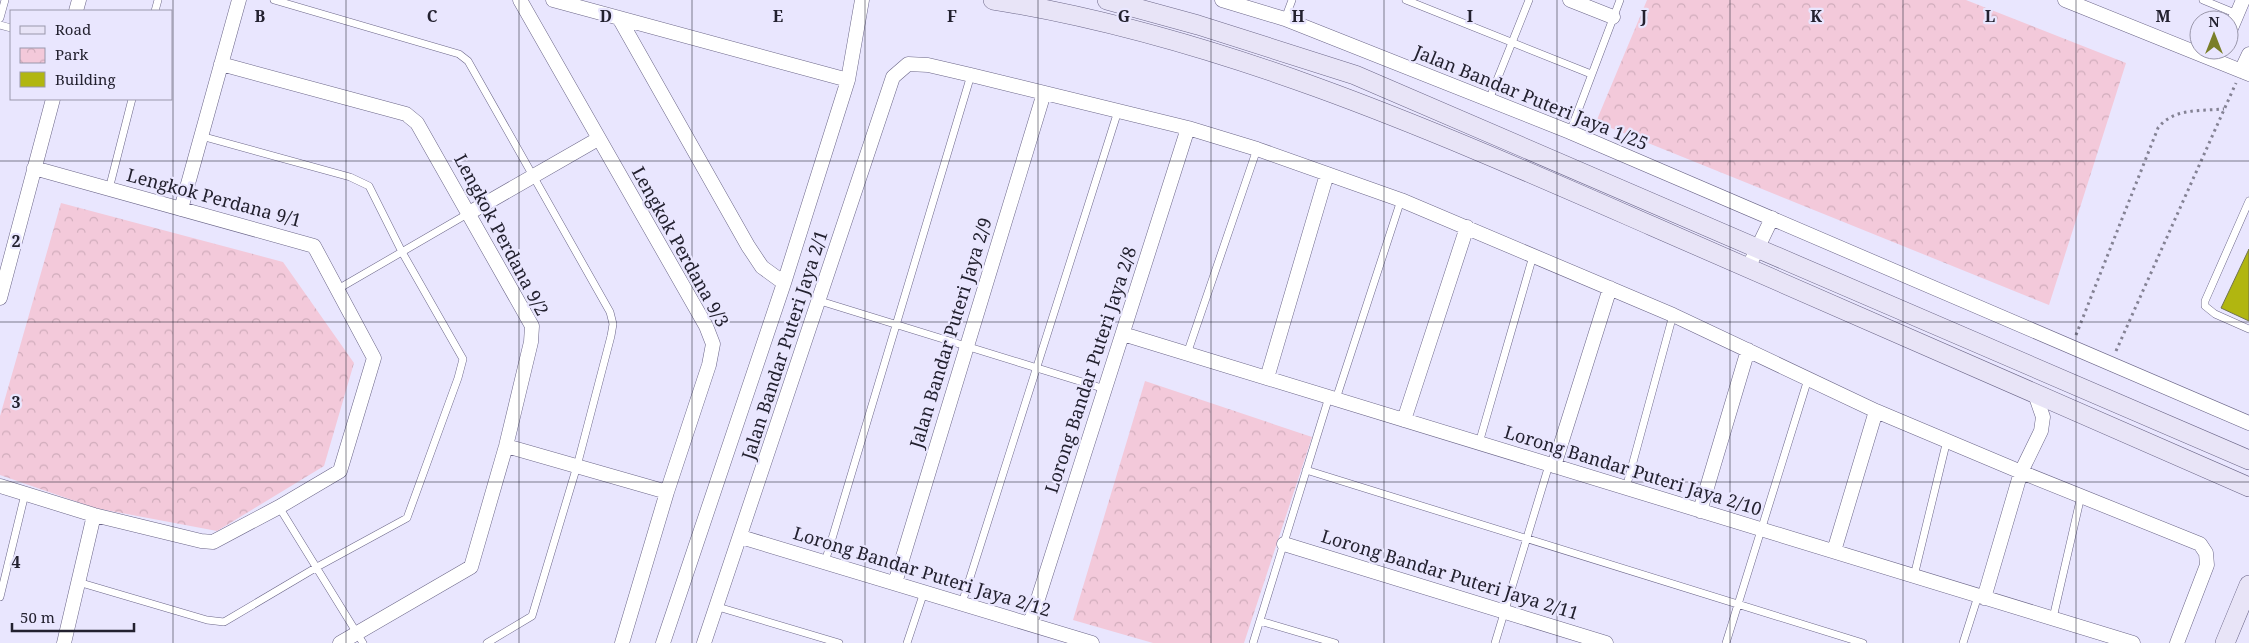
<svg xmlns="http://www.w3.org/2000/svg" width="2249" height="643" font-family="'Noto Serif',serif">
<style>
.park{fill:url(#park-crowns)}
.building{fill:#b1b610;stroke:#71744f}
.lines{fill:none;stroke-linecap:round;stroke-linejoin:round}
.lane-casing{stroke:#6b6688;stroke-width:8}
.street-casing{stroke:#6b6688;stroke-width:15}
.secondary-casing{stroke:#6b6688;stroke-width:20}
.path{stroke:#848294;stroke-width:3;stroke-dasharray:2.5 4;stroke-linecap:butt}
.lane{stroke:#fff;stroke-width:7}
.street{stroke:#fff;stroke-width:14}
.secondary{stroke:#e8e4f7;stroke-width:19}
.grid{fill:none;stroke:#23212f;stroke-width:1;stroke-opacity:0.55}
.labels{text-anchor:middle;stroke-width:4.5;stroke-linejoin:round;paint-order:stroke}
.street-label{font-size:18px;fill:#23212f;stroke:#e9e6fe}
.grid-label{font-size:16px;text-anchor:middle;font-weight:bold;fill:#23212f;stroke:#e9e6fe;stroke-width:4.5;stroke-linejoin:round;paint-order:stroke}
</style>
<defs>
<pattern id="park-crowns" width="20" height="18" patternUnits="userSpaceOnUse" patternTransform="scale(1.25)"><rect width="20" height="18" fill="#f3c9da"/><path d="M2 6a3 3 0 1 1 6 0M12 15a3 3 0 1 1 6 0" fill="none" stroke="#d0acbb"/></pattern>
</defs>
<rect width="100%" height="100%" fill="#e9e6fe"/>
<path class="park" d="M1647 0H1966L2126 63 2049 305 1596 122Z
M61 203 283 262 354 363 324 466 217 531 95 508 0 475V416Z
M1145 381 1312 437 1244 643H1153L1073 620Z"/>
<path class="building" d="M2249 249V321L2221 308Z"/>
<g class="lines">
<defs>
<path id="lane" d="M274 0 459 54 468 61 610 312 613 324 611 336 577 466 532 616 487 643
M1406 0 1591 74
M2203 0 2237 14
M155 11 158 0
M0 18 5 0
M1285 19 1292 0
M0 25 11 28
M1489 100 1529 0
M1570 132 1620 0
M109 189 132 99
M2249 201 2205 301V306L2215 314 2249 329
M338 289 469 213
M820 301 1105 389
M1187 354 1257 149
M1336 399 1401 200
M1479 443 1533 256
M1306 470 1863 643
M1626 488 1673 315
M279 507 363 643
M825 562 971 75
M1914 576 1947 440
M78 582 207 620 224 622 317 567 407 518 458 378 463 359 402 252 369 186 350 177 201 136
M0 597 25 494
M962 603 1118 111
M718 607 839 643
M2053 618 2081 496
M1260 621 1335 643
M907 643 924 592
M1253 643 1329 397
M1495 643 1549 465
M1726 643 1808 379
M1963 643 1978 596"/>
<path id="street" d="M520 0 706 326 713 344 709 365 667 492 622 643
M553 0 848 80
M1222 0 1285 19 1570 132 2249 423
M1570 0 1613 17
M2065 0 2249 74
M76 11 79 0
M619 18 748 246 762 267 784 283
M2229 33 2243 0
M221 64 406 114 417 123 532 326 531 342 506 446 471 567 340 643
M2241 71 2249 54
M181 209 239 0
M469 213 598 139
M1748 268 1772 218
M0 298 53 99
M1123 334 2133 643
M1267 378 1327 174
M1404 420 1467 227
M506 446 667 492
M1554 466 1610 288
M0 486 94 515 201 541 213 542 279 507 340 471 374 358 314 246 34 168
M1700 511 1748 350
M741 537 1092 643
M1284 544 1606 643
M1834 551 1876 411
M895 583 1044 93
M1984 598 2021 472 2041 431 2043 417 2035 394
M1030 624 1188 128
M64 643 94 515
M663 643 784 283 848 80 862 0
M704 643 893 77 908 64 928 65 971 75 1188 128 1257 149 1401 200 1673 315 1876 411 2021 472 2200 544 2206 553 2207 565 2177 643"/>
<path id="secondary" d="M993 0C1225 37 1439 133 1652 226 1851 313 2050 400 2249 487
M1107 0 1198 25 1355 75 2249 460
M2225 643 2249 585"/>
</defs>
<use href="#lane" class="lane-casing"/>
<use href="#street" class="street-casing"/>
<use href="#secondary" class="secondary-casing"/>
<path class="path" d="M2076 335 2158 128C2173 108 2201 111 2224 109
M2116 351 2236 83"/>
<use href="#lane" class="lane"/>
<use href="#street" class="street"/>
<use href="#secondary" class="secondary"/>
</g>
<path class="grid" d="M173 0V643M346 0V643M519 0V643M692 0V643M865 0V643M1038 0V643M1211 0V643M1384 0V643M1557 0V643M1730 0V643M1903 0V643M2076 0V643M0 161H2249M0 322H2249M0 482H2249"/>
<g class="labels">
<g class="street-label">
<text transform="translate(1531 98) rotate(22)" y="6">Jalan Bandar Puteri Jaya 1/25</text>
<text transform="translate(214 198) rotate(15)" y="6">Lengkok Perdana 9/1</text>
<text transform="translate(501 235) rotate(62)" y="6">Lengkok Perdana 9/2</text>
<text transform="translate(680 247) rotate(61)" y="6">Lengkok Perdana 9/3</text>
<text transform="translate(951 333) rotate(-73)" y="6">Jalan Bandar Puteri Jaya 2/9</text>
<text transform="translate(785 345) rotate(-72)" y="6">Jalan Bandar Puteri Jaya 2/1</text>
<text transform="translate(1091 370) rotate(-72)" y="6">Lorong Bandar Puteri Jaya 2/8</text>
<text transform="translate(1633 471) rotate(17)" y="6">Lorong Bandar Puteri Jaya 2/10</text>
<text transform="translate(922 572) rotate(17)" y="6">Lorong Bandar Puteri Jaya 2/12</text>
<text transform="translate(1450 575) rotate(17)" y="6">Lorong Bandar Puteri Jaya 2/11</text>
</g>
</g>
<g class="grid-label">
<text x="260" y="22">B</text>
<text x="432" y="22">C</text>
<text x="606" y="22">D</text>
<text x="778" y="22">E</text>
<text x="952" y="22">F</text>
<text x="1124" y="22">G</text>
<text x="1298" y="22">H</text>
<text x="1470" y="22">I</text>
<text x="1644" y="22">J</text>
<text x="1816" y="22">K</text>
<text x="1990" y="22">L</text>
<text x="2163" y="22">M</text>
<text x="16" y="247">2</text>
<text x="16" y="408">3</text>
<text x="16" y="568">4</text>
</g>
<rect x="10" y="10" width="162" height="90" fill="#e9e6fe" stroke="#9a97ab"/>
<rect x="20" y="26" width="25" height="8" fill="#e8e4f7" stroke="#9a97ab"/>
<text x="55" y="35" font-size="15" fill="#23212f">Road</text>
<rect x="20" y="48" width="25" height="15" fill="url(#park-crowns)" stroke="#9a97ab"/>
<text x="55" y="60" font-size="15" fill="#23212f">Park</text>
<rect x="20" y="72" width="25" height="15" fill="#b1b610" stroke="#9a97ab"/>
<text x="55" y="85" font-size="15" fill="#23212f">Building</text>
<g transform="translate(2214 35)"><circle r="24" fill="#e9e6fe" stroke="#9a97ab"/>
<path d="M0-4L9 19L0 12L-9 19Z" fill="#7a7e28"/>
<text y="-8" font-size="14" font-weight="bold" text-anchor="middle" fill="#23212f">N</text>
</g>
<path d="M12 623v8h122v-8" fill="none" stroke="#23212f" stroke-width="2.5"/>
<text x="20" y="623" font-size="15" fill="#23212f" stroke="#e9e6fe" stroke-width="4" paint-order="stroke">50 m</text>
</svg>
